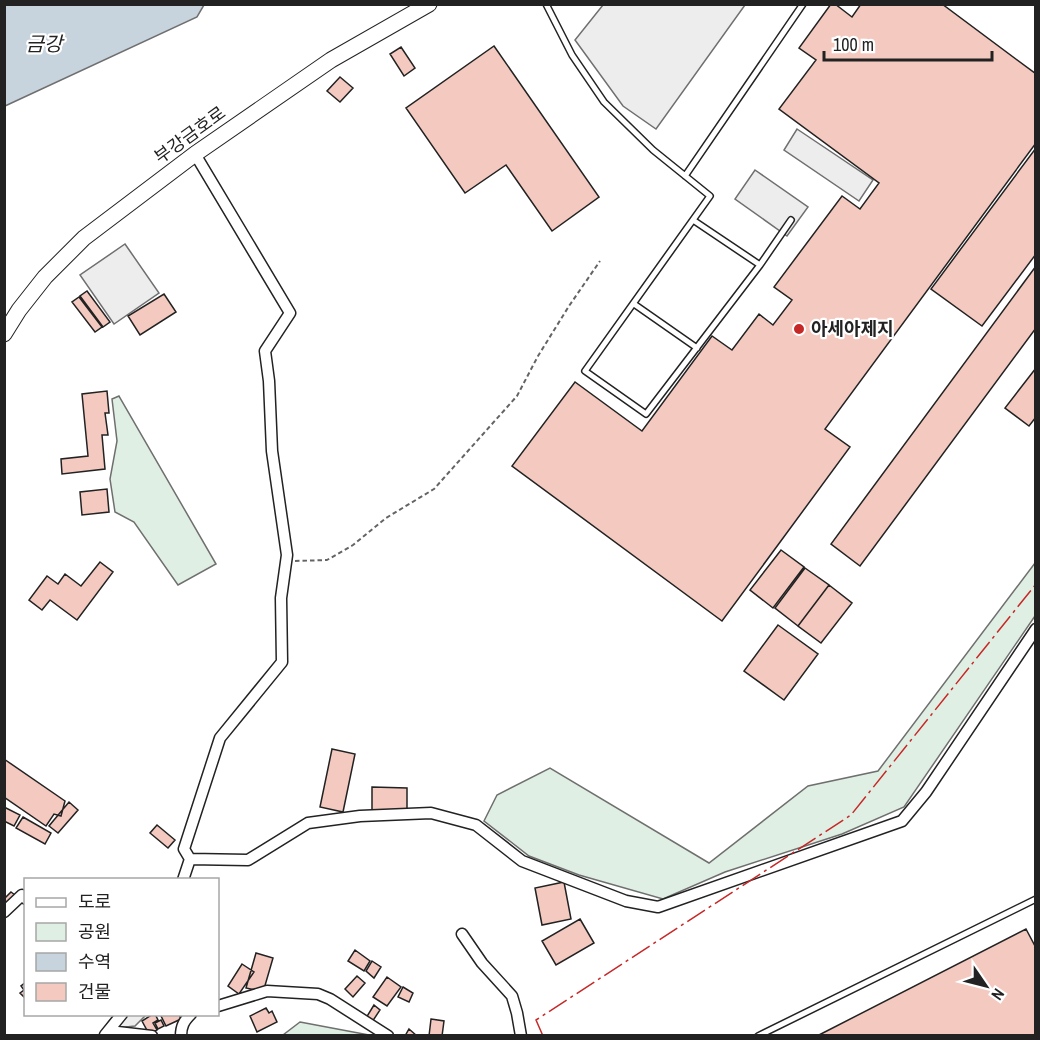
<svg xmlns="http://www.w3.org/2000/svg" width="1040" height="1040" font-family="'Archivo Narrow','Noto Sans KR',sans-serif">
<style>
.green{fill:#e0efe3;stroke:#6f6f6f;stroke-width:1.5}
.parking{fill:#ededed;stroke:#6f6f6f;stroke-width:1.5}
.water{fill:#c7d3dd;stroke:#6f6f6f;stroke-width:1.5}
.building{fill:#f3c9c0;stroke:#222;stroke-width:1.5}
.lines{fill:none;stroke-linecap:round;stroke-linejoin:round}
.lane-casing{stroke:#222;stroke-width:8}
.street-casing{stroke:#222;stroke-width:13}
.secondary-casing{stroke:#222;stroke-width:17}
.path{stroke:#646464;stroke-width:2;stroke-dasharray:4.5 3;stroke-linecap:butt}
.lane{stroke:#fff;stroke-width:5}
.street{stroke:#fff;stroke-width:10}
.secondary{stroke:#fff;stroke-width:15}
.power{stroke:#c62828;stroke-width:1.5;stroke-dasharray:21 4.5 3 4.5;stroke-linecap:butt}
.poi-dot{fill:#c62828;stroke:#fff;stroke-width:2}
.labels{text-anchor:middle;stroke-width:4.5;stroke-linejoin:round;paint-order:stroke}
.street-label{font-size:18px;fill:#222;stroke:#fff}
.poi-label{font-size:18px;font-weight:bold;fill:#222;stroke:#fff;text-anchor:start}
.water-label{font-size:20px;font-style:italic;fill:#222;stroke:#fff}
</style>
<rect width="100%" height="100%" fill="#fff"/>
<path class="green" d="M119 396 216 564 178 585 134 522 115 512 110 479 117 441 112 399Z
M1035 563V616L904 807 842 834 725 872 663 899 579 875 529 856 484 821 497 795 550 768 709 863 808 786 878 771Z
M300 1022 369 1035H370H283Z"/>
<path class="parking" d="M603 5V4L745 5 656 129 623 106 575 40Z
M797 129 873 180 859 201 784 150Z
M755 170 808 207 787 236 735 199Z
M125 244 159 293 114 324 80 275Z
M114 1015H146L135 1026 117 1028 107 1024Z"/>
<path class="water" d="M4 5 5 4 204 5 197 17 5 106Z"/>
<path class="building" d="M831 4H835L852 17 861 4H942L1036 74V143L825 429 850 447 722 621 512 466 575 382 642 431 712 336 732 350 759 314 773 325 792 300 774 287 842 196 860 209 879 183 779 109 816 60 799 48Z
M494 46 599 197 552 231 506 165 465 193 406 108Z
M401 47 415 68 404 76 390 54Z
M340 77 353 88 340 102 327 91Z
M1036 148V254L982 326 931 289Z
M1036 266V328L860 566 831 544Z
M87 291 110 322 103 327 80 296Z
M164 294 176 312 140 335 128 316Z
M79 297 102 327 95 332 72 302Z
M1036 368V417L1029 426 1005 408Z
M107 391 109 413H105L108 435H102L105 469 62 474 61 459 88 456 82 394Z
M107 489 109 512 82 515 80 492Z
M781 550 804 567 773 608 750 590Z
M100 562 113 572 77 620 50 600 42 610 29 600 47 576 58 584 65 574 81 586Z
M805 568 829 585 798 626 775 608Z
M829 585 852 603 821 643 798 626Z
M778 625 818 654 784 700 744 671Z
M332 749 355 754 343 812 320 807Z
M4 759 65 801 61 816 54 814 46 826 4 797Z
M372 787 407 788V811H372Z
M69 802 78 810 58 833 49 826Z
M4 807 20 815 14 826 4 821Z
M23 817 51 833 45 844 16 828Z
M157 825 175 840 168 848 150 833Z
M564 882 571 919 542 925 535 888Z
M11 892 15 895 6 905 4 899Z
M580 919 594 943 556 965 542 941Z
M1026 929 1036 948V1036H817Z
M355 950 370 961 364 971 348 961Z
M256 953 273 958 264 989 255 990 246 988Z
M372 961 381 967 374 978 366 971Z
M242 964 254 972 239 994 228 986Z
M357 976 365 983 353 997 345 989Z
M387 977 401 987 387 1006 373 997Z
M26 982V999L20 993 24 990 21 986Z
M403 987 413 993 409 1002 398 997Z
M374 1005 380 1010 372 1022 366 1018Z
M266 1008 269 1013 272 1011 277 1022 257 1032 250 1016Z
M153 1014H155L158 1020 153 1023 157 1030 149 1034 142 1021Z
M160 1014H179L181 1019 166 1026Z
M431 1019 444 1021 442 1036H429Z
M161 1020 164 1026 158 1029 155 1023Z
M409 1029 417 1036H405Z"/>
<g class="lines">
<defs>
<path id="lane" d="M546 4 572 55 604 102 653 150 710 196 585 371 646 414 760 265
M685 176 803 4
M693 220 760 265 791 220
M634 304 697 348
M758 1036 1036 899"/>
<path id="street" d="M190 859 248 860 308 823 360 816 431 813 476 825 522 861 626 901 658 907 902 821 926 792 1036 629
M183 880 190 859 184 849 220 738 282 662 281 598 287 555 272 451 269 381 265 351 290 313 195 154
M4 912 22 895 26 899
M462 934 482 963 512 996 517 1013 521 1036
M218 1006 267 991 318 994 330 999 388 1036
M109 1031 152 1036
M105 1035 122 1014
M181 1036C181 1026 184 1021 191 1014"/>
<path id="secondary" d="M4 334 19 310 45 277 84 238 195 154 331 60 429 4"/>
</defs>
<use href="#lane" class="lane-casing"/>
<use href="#street" class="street-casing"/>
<use href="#secondary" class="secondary-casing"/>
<path class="path" d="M295 561 327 560 353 545 386 518 434 489 517 396 538 356 569 306 600 261"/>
<use href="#lane" class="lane"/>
<use href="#street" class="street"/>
<use href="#secondary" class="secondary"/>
<path class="power" d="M543 1036 536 1020 851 815 1036 584"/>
</g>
<circle class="poi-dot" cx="799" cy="329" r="6"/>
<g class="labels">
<g class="street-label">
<text transform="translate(190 135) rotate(-36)" y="6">부강금호로</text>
</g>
<g class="poi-label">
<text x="811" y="335">아세아제지</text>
</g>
<g class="water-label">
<text x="44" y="51">금강</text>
</g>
</g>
<rect width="1040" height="1040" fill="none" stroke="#222222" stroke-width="12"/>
<rect x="24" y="878" width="195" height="138" fill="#ffffff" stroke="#a7a7a7" stroke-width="1.5"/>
<rect x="36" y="898" width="30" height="9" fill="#ffffff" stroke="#a7a7a7" stroke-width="1.5"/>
<text x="78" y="908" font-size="18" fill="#222222">도로</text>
<rect x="36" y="923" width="30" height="18" fill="#e0efe3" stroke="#a7a7a7" stroke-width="1.5"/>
<text x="78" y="938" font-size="18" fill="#222222">공원</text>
<rect x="36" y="953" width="30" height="18" fill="#c7d3dd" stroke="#a7a7a7" stroke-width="1.5"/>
<text x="78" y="968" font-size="18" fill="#222222">수역</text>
<rect x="36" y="983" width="30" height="18" fill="#f3c9c0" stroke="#a7a7a7" stroke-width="1.5"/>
<text x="78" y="998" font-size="18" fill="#222222">건물</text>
<g transform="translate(986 986) rotate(125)" stroke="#ffffff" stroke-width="4.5" paint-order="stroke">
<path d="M0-4.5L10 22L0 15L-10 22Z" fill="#222222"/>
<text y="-9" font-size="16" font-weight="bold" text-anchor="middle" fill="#222222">N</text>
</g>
<path d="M824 51v9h168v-9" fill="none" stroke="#222222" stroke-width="3"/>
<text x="833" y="51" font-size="18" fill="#222222" stroke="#ffffff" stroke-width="4.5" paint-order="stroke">100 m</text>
</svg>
